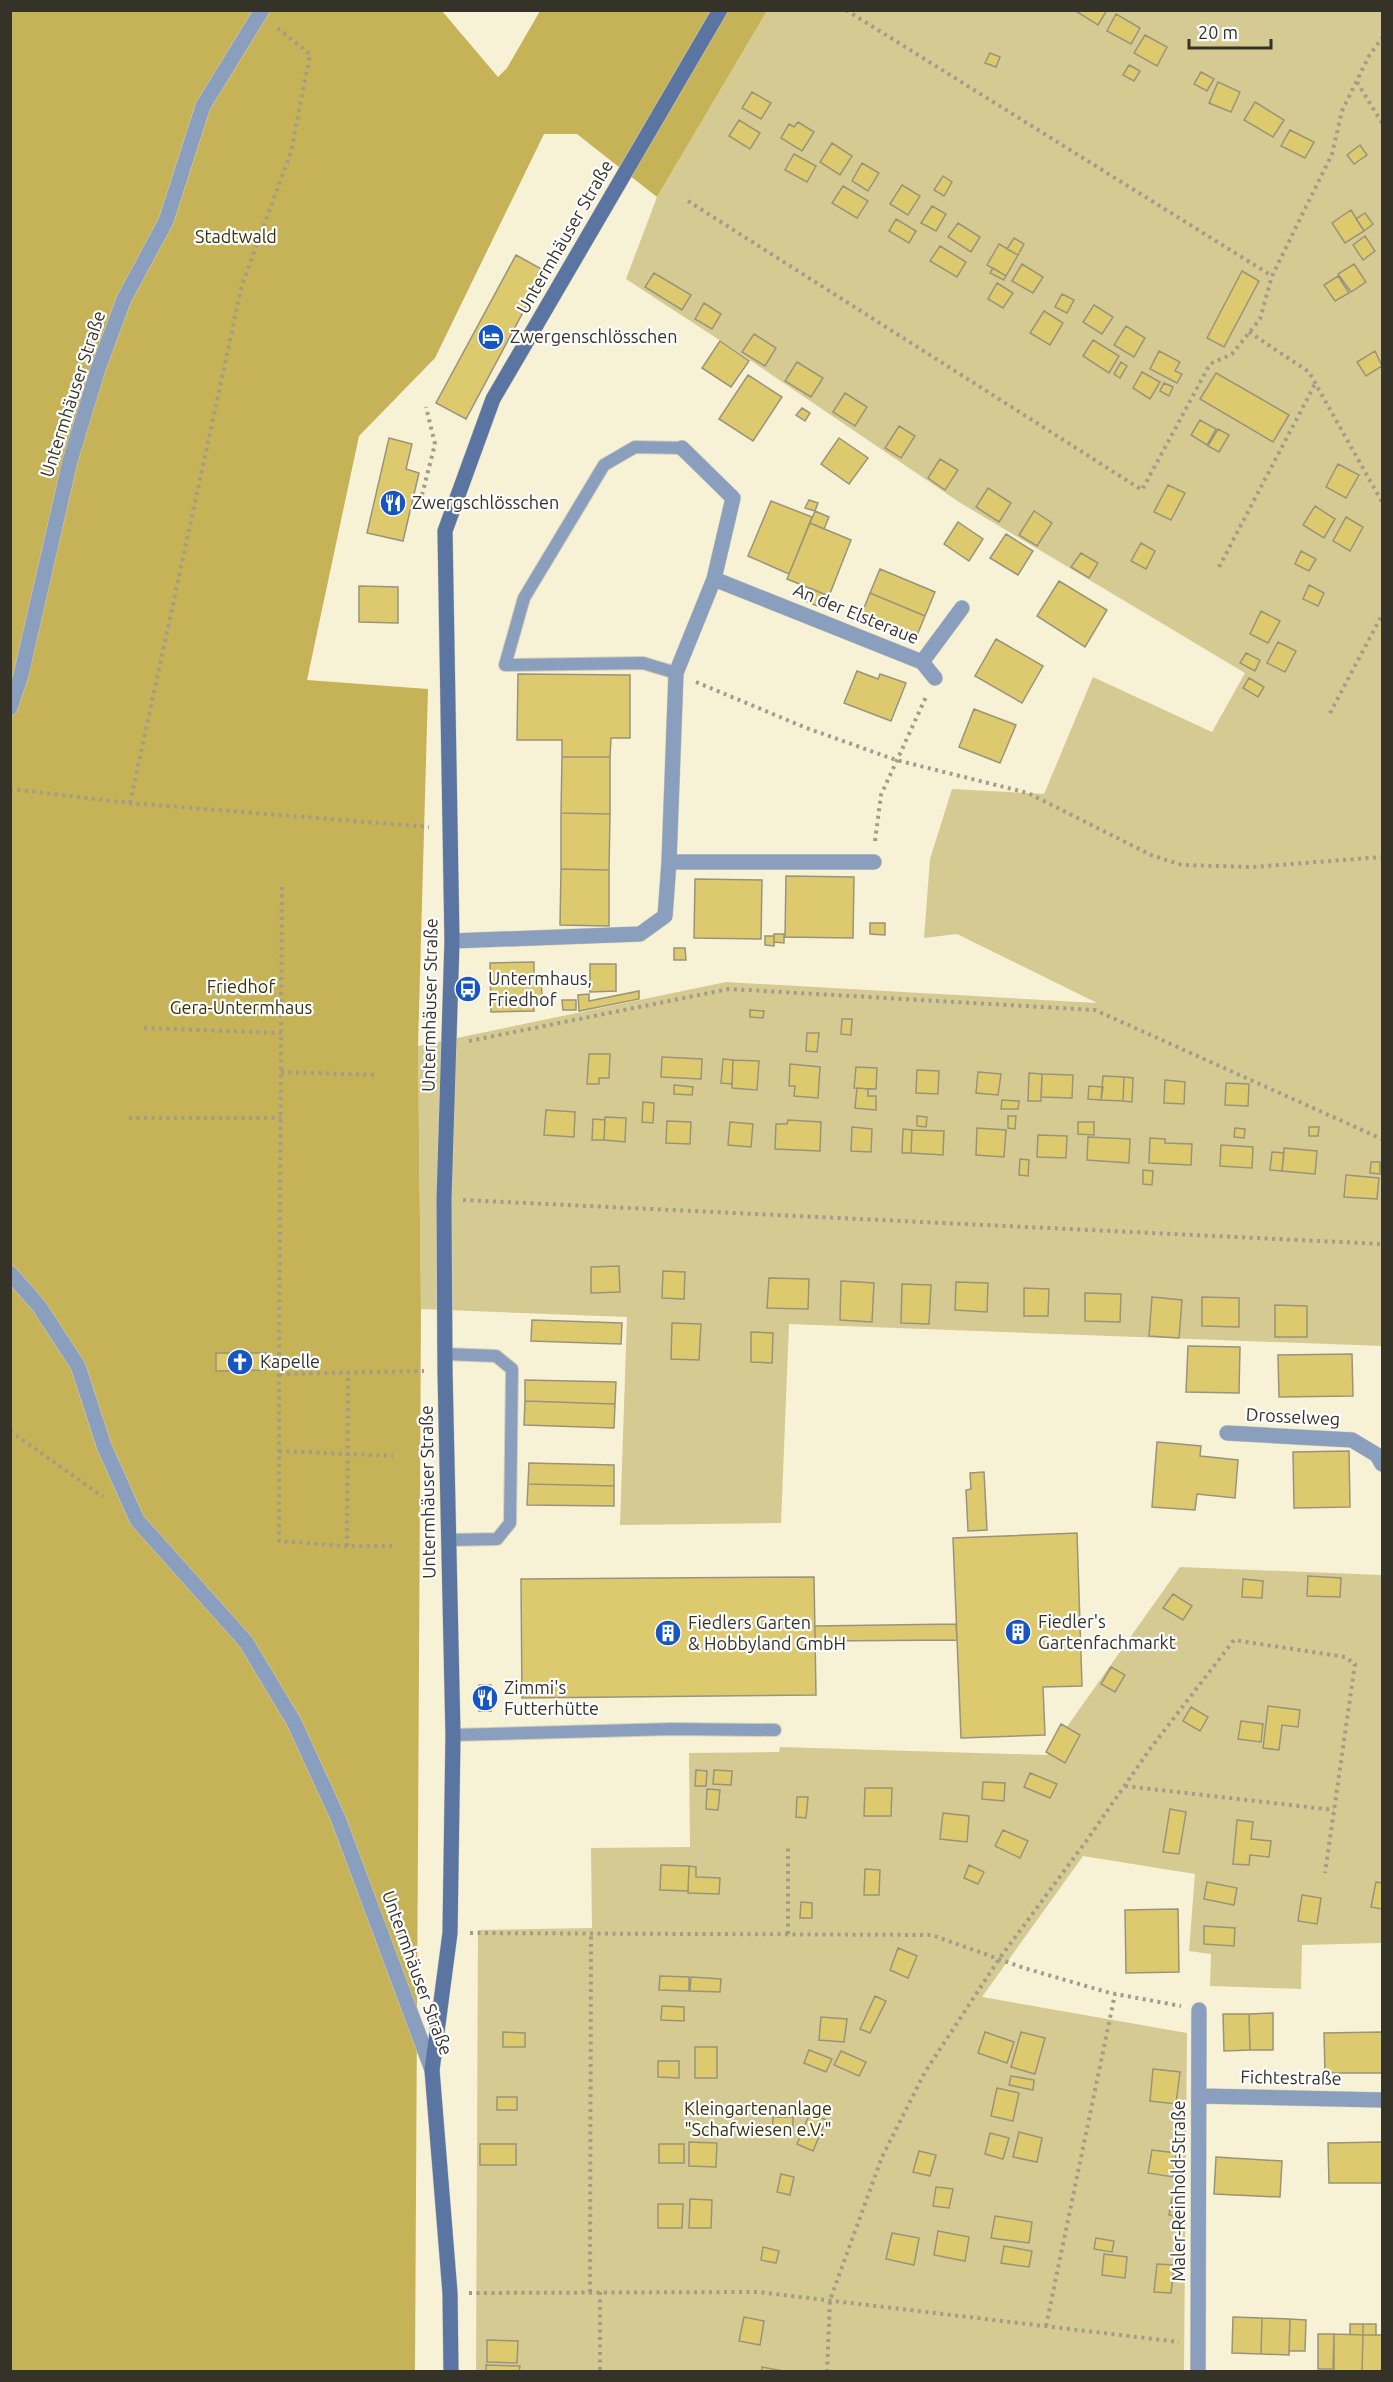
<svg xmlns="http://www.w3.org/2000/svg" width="1393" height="2382" font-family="Ubuntu,sans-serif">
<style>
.green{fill:#d6ca93}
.forest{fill:#c7b357}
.building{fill:#deca6e;stroke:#99947a;stroke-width:1.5}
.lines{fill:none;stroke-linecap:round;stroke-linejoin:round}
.service-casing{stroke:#d4cfb7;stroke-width:14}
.minor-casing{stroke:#d4cfb7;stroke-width:16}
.secondary-casing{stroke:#d4cfb7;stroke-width:16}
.path{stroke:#a19d89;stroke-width:4;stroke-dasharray:3 4.5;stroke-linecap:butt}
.service{stroke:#8a9ebd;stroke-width:12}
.minor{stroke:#8a9ebd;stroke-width:15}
.secondary{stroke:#5a75a2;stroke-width:15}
.labels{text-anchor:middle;stroke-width:4.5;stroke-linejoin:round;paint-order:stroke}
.park-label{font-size:18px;fill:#3a3209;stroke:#fefefe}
.street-label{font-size:18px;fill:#353228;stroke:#fefefe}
.poi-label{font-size:18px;fill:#353228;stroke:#fefefe;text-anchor:start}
</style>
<rect width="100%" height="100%" fill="#f7f1d6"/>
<path class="green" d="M767 11H1382V1346L789 1324 781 1523 620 1525 627 1317 421 1309 418 1046 726 982 1097 1003 957 934 924 938 930 859 952 789 1044 794 1093 677 1212 732 1245 673 959 502 750 360 626 279 657 197Z
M1180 1567 1382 1575V1943L1302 1945 1301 1989 1210 1986 1211 1954 1189 1951 1195 1874 1083 1856 982 1997 1187 2033 1184 2371 476 2372 478 1930 592 1928 591 1848 690 1847 689 1753 779 1752 780 1747 1047 1755Z"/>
<path class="forest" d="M11 11H442L498 77 507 68 540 11H767L657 197 577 134H544L435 358 359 436 307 680 428 689 418 1046 421 1309 415 2371 11 2372Z"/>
<path class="building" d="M1074 10H1107L1098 25Z
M1116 14 1140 28 1131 44 1107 31Z
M1145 35 1167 47 1157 66 1134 53Z
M990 53 1000 57 996 67 985 63Z
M1129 65 1140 71 1134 81 1123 75Z
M1201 72 1214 79 1207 91 1194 84Z
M1218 82 1240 92 1231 112 1209 103Z
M752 92 771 103 761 119 742 108Z
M1255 102 1284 120 1273 137 1244 120Z
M739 120 760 133 750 149 729 136Z
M798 122 814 132 802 151 781 138 789 124 794 127Z
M1290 130 1314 142 1305 158 1281 146Z
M832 143 852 156 840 175 820 162Z
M1360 145 1367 155 1354 164 1347 155Z
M794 154 816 166 807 182 785 170Z
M862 163 879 173 868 191 852 181Z
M943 176 952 182 944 196 934 190Z
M902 185 920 196 908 215 890 204Z
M843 186 868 201 857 218 832 203Z
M932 206 946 214 936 231 921 223Z
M1351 210 1364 231 1345 243 1332 223Z
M1365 213 1373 224 1364 231 1356 219Z
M896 219 916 231 909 243 889 231Z
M958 223 980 237 971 252 948 237Z
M1365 236 1375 251 1363 260 1353 245Z
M1014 238 1024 244 1018 255 1007 249Z
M999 244 1018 255 1006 276 987 265Z
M940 246 966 262 957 277 930 261Z
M516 255 545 271 466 419 436 403Z
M1022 264 1043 277 1033 293 1012 281Z
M1354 264 1366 282 1351 292 1338 274Z
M993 268 1006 276 1004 280 990 273Z
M1242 271 1259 281 1224 347 1207 338Z
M654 273 691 295 682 310 645 287Z
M1338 276 1349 293 1335 301 1324 285Z
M997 283 1013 293 1003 308 988 299Z
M1062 294 1074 300 1067 313 1055 307Z
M704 303 721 314 712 329 695 319Z
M1094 305 1113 317 1102 334 1083 322Z
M1044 311 1063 323 1050 345 1030 333Z
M1126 326 1145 338 1134 357 1114 345Z
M754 334 776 348 765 366 742 352Z
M1093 340 1119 356 1109 373 1083 356Z
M720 341 749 361 731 387 702 368Z
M1159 351 1180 362 1175 371 1182 374 1177 383 1150 369Z
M1375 351 1382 366 1366 376 1357 362Z
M797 362 823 378 811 397 785 381Z
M1121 362 1127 366 1120 378 1114 374Z
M1142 372 1160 382 1150 399 1133 388Z
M1216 373 1289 415 1273 442 1200 399Z
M748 375 782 397 753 441 719 419Z
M1164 383 1173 387 1169 396 1160 391Z
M845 393 867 407 855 426 833 412Z
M802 408 810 413 805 421 796 415Z
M1200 420 1216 429 1207 445 1191 435Z
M899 426 915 436 901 458 885 448Z
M1218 429 1229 435 1219 452 1208 446Z
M389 438 412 444 406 469 419 473 403 541 367 533Z
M839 438 868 458 849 484 821 464Z
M940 459 958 470 945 490 928 478Z
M1338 464 1359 475 1346 498 1326 487Z
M1168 485 1185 493 1171 520 1154 512Z
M988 488 1011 503 999 522 976 507Z
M809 500 818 503 815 511 805 508Z
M771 501 812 517 789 574 748 556Z
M1315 506 1335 519 1324 538 1303 525Z
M815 511 829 517 824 529 810 523Z
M1034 511 1052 523 1037 546 1019 535Z
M1346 517 1363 527 1350 551 1333 541Z
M958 522 983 539 969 561 944 544Z
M810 523 851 540 829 596 787 579Z
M1006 534 1033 551 1018 575 990 558Z
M1141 543 1155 551 1146 569 1131 561Z
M1301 551 1316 559 1309 571 1295 564Z
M1081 553 1098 563 1089 578 1071 567Z
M880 569 935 592 925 616 870 593Z
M1059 581 1107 610 1085 647 1037 616Z
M1309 585 1324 593 1318 606 1303 599Z
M359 586 398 587V623L359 622Z
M810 588 826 595 820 607 805 601Z
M870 593 925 616 915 640 860 618Z
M1261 611 1280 621 1268 643 1250 634Z
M996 639 1043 666 1022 703 975 676Z
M1278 642 1296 651 1285 672 1267 663Z
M1246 653 1260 660 1255 671 1240 663Z
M857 671 878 679 880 674 906 683 891 721 844 703Z
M518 674 630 675V738H611L610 757H562V740H517Z
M1249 678 1264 687 1258 697 1243 688Z
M974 709 1016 725 1000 763 959 747Z
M562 757H610V814L561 813Z
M561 813 610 814 609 870 561 869Z
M561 869 609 870V926L560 925Z
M786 876 854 877 853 938 785 937Z
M695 879 762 880 761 939 694 938Z
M870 923H885V935L870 934Z
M774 934H784V943L774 942Z
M765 936H774V946L765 945Z
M674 948H685L686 960H674Z
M534 962V975H541L542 998 533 999 534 1011 491 1012 490 963Z
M590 964H616V991L590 992Z
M639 991V999L579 1011 578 995 589 994V1001Z
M562 1000H576V1010H563Z
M750 1010 764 1011 763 1018 750 1017Z
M842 1019H852L851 1035 841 1034Z
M807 1033H819L817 1052 806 1051Z
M589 1054H610L609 1078H599V1084H587Z
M662 1057 702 1059 701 1079 661 1077Z
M723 1059 733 1060 732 1084 721 1083Z
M733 1060 759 1061 757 1090 732 1088Z
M790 1064 820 1067 818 1098 794 1096 795 1086H789Z
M856 1067 877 1068 876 1089 854 1088Z
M917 1070 939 1071 938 1094 916 1093Z
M978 1072 1001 1074 998 1095 976 1093Z
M1029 1073 1042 1074 1041 1101H1028Z
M1042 1074 1073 1075 1072 1098 1041 1097Z
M1103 1076 1124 1077 1123 1101 1101 1100Z
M1124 1077 1133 1078 1132 1102 1123 1101Z
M1165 1080 1185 1082 1184 1104 1164 1103Z
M1226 1083 1249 1084 1248 1106 1225 1105Z
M674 1085 693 1087 692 1095 674 1094Z
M1089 1086 1103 1087 1101 1100 1088 1099Z
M857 1088 868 1089V1096H876V1110L855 1108Z
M1002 1100 1019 1101 1018 1109H1001Z
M643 1102 654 1103 653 1123 642 1122Z
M546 1110 575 1112 574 1137 544 1135Z
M917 1116 927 1117 926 1127 917 1126Z
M1008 1116H1016L1015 1129 1008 1128Z
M605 1117 626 1118 625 1142 604 1140Z
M593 1119 605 1120 604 1140H592Z
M788 1120 821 1122 820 1151 775 1149 776 1124H787Z
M667 1121 691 1122 690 1144 666 1143Z
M730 1122 753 1124 751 1147 728 1145Z
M1078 1122H1094V1135L1078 1134Z
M852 1127 872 1129 871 1152 851 1151Z
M1309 1127H1319L1318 1136H1309Z
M977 1128 1006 1130 1004 1157 976 1155Z
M1235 1128 1245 1129 1244 1138 1234 1137Z
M903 1129 912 1130 911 1153H902Z
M912 1130 944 1131 943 1155 911 1153Z
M1038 1135 1067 1136 1066 1158 1037 1157Z
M1088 1137 1130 1139 1129 1163 1087 1160Z
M1150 1138 1165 1139V1143L1192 1144 1191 1165 1149 1163Z
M1221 1145 1253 1147 1252 1168 1220 1166Z
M1284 1148 1317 1151 1315 1174 1282 1171Z
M1272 1152 1284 1153 1282 1171 1270 1170Z
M1020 1159 1029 1160 1028 1176 1019 1175Z
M1371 1162H1380V1174L1370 1173Z
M1143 1170 1153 1171 1152 1185 1143 1184Z
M1346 1175 1379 1178 1377 1199 1344 1197Z
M619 1266 620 1292 591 1293V1267Z
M663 1271 685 1272 684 1299 662 1298Z
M769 1278 809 1279 808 1309 767 1308Z
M841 1281 874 1283 872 1322 840 1320Z
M956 1282 988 1283 987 1312 955 1310Z
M902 1284 931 1285 929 1324 901 1323Z
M1024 1288 1049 1289 1048 1316H1024Z
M1085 1293 1121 1294 1120 1322 1085 1321Z
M1152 1297 1182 1300 1179 1338 1149 1336Z
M1202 1297 1239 1298V1327L1202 1326Z
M1275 1305 1307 1306V1337H1275Z
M532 1320 622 1323 621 1344 531 1341Z
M672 1323 701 1324 699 1360 671 1359Z
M751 1332 773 1333 772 1363 751 1362Z
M1188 1346 1240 1347 1239 1393 1186 1392Z
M216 1353H265V1370L216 1371Z
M1352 1354 1353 1396 1279 1397 1278 1355Z
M525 1380 616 1382 615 1404 525 1401Z
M525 1401 615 1404 614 1428 524 1425Z
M1157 1442 1201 1446 1200 1456 1238 1460 1235 1498 1197 1494 1195 1510 1152 1507Z
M1349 1451 1350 1507 1294 1508 1293 1452Z
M529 1463 614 1465V1486L528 1484Z
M984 1472 987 1530 968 1531 966 1490 971 1489 970 1473Z
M528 1484 614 1486V1506L527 1505Z
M1077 1533 1082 1686 1043 1687 1045 1735 961 1738 953 1538Z
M1308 1576 1341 1578 1340 1597 1307 1596Z
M814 1577 816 1695 522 1698 521 1579Z
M1243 1579 1263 1581 1262 1598 1242 1597Z
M1173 1594 1192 1606 1183 1620 1163 1608Z
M956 1624 957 1640 815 1641V1626Z
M1111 1667 1125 1675 1115 1692 1101 1684Z
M479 1685H491V1711H479Z
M1268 1706 1300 1710 1298 1727 1282 1725 1279 1750 1263 1748Z
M1191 1707 1208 1717 1200 1731 1183 1721Z
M1241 1721 1263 1724 1261 1742 1238 1739Z
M1061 1724 1080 1735 1065 1763 1046 1752Z
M696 1770 707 1771 706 1786H695Z
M714 1770 732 1771 731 1785 713 1784Z
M1030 1773 1057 1784 1050 1798 1024 1787Z
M983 1782 1005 1783 1004 1801 982 1799Z
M865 1788H892L891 1816H864Z
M707 1789 720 1790 718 1810 706 1809Z
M797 1797H808L806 1818 796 1817Z
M1170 1809 1186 1812 1179 1854 1163 1852Z
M943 1813 969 1816 967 1842 940 1839Z
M1237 1820 1253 1822 1251 1839 1271 1841 1269 1857 1250 1855 1249 1865 1233 1864Z
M1003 1830 1028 1841 1020 1858 995 1846Z
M661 1865 689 1866 688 1891 660 1890Z
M969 1865 984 1872 978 1884 964 1878Z
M689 1866 696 1867V1877L720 1878 719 1894 688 1893Z
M865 1869 880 1870 879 1895H864Z
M1207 1882 1237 1888 1234 1905 1204 1899Z
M1376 1882 1382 1883V1909L1371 1907Z
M1302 1895 1321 1898 1317 1924 1298 1921Z
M801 1902 812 1903V1918H800Z
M1178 1909 1179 1972 1126 1973 1125 1910Z
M1204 1926 1235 1928 1234 1946 1204 1944Z
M898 1948 917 1956 908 1978 890 1970Z
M660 1976 689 1977V1991L659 1990Z
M691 1977 721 1979 720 1992 690 1991Z
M875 1996 886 2001 870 2033 860 2029Z
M662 2006 684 2007V2021L661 2020Z
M1273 2013V2050H1250L1249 2014Z
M1223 2014H1249L1250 2050 1224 2051Z
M821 2017 847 2019 844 2042 819 2040Z
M503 2032 525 2033V2047H503Z
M985 2032 1014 2042 1007 2063 978 2053Z
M1021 2032 1045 2038 1035 2074 1011 2067Z
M1382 2032V2073H1325L1324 2033Z
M695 2047H717V2078H695Z
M809 2050 832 2059 826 2072 804 2063Z
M841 2051 866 2062 859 2076 834 2065Z
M658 2061H679V2078L658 2077Z
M1153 2069 1180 2072 1176 2104 1150 2101Z
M1011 2076 1034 2080 1033 2090 1009 2085Z
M997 2088 1019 2093 1013 2121 991 2116Z
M497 2097H517V2110H497Z
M810 2113 826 2120 813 2151 797 2144Z
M773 2117H793V2134H772Z
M1019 2132 1042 2138 1037 2162 1013 2157Z
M990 2133 1009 2138 1003 2159 985 2154Z
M689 2142 717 2143 716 2167 689 2166Z
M1382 2142V2183H1329L1328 2143Z
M480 2144H516V2165H480Z
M659 2144H684V2163H659Z
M1152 2150 1176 2153 1173 2177 1148 2173Z
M919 2151 936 2155 930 2176 913 2172Z
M1216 2157 1282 2161 1280 2197 1214 2194Z
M781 2174 794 2177 790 2195 777 2192Z
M936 2187 953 2189 949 2208 933 2206Z
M1172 2198 1182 2200 1179 2217 1169 2215Z
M690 2199 712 2200 711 2228H689Z
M658 2204H683L682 2228H658Z
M995 2216 1032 2222 1029 2243 991 2238Z
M938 2231 969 2237 965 2261 934 2255Z
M892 2233 919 2238 914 2265 886 2259Z
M1096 2238 1114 2241 1112 2252 1094 2249Z
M1004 2246 1032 2251 1029 2267 1001 2263Z
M763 2247 779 2251 776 2263 761 2260Z
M1104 2254 1127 2257 1125 2278 1102 2275Z
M1157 2264 1174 2265 1171 2293 1154 2292Z
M744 2317 764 2321 760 2345 739 2341Z
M1233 2317 1262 2318 1261 2354 1232 2353Z
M1262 2318 1290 2319 1289 2355 1261 2354Z
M1290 2319 1306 2320 1305 2351H1289Z
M1350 2324H1363V2335H1350Z
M1363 2324H1376V2335H1363Z
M1318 2334H1334L1333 2369H1318Z
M1334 2334 1363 2335 1362 2372H1334Z
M1363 2335H1382V2372H1362Z
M487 2340 518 2341 517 2363 487 2362Z
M486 2365 520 2366 519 2372H486Z
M762 2367 788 2372H762Z"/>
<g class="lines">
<defs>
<path id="service" d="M676 673 643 663 505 665 524 598 604 465 635 447 682 448
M445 1354 496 1356 512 1369 510 1523 497 1539 449 1540
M453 1735 672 1729 775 1730"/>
<path id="minor" d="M714 579 922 662 962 608
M922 662 935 678
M10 708 21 675 70 461 98 369 124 299 166 221 203 106 262 10
M669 862H874
M452 941 640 934 665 916 669 862 676 673 714 579 733 498 682 448
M10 1273 39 1306 78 1366 104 1446 137 1520 246 1642 294 1722 338 1818 432 2070
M1227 1433 1352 1440 1377 1455 1382 1464
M1199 2096 1382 2100
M1198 2372 1199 2010"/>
<path id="secondary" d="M451 2372 450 2293 432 2070 450 1933 453 1735 445 1371 444 1199 452 941 445 531 493 399 720 10"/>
</defs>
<use href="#service" class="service-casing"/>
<use href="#minor" class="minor-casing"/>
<use href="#secondary" class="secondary-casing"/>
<path class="path" d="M846 10 1272 276
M1357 82 1382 123
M688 201 1142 490 1210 364 1232 354 1260 319 1272 276 1332 154 1342 111 1369 56 1382 38
M1249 332 1309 372 1382 502
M422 495 435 444 426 407
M1219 567 1315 384
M696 682 804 727 896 760 1028 793 1151 855 1182 865 1253 867 1382 857
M1330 713 1382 615
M10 789 130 803 429 827
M130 803 242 285 291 152 310 54 276 27
M875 841 881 795 926 697
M282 887 279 1374 424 1371
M144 1028 281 1033
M469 1041 729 989 1095 1010 1382 1139
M281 1072 376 1075
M129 1118H281
M463 1200 1382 1244
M279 1374V1541L347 1546H392
M10 1431 103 1497
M279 1451 393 1456
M347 1546 348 1372
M1125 1786 1334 1810
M470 1933 932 1935 1024 1968 1110 1993 1181 2006
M788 1934V1848
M590 2292 591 1934
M600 2292V2372
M469 2293 758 2292 1179 2342
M1046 2326 1115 1994
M827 2372 830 2300 882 2157 925 2072 999 1959 1087 1840 1150 1749 1234 1640 1345 1657 1355 1664 1325 1873"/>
<use href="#service" class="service"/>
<use href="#minor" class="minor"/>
<use href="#secondary" class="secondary"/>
</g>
<defs>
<symbol id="hotel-disc" viewBox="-11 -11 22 22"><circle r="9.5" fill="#1656c2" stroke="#fefefe"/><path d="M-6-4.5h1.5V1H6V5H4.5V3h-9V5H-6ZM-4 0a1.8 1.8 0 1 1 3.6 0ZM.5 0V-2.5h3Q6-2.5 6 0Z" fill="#fff"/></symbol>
<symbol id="restaurant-disc" viewBox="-11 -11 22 22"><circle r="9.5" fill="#1656c2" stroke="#fefefe"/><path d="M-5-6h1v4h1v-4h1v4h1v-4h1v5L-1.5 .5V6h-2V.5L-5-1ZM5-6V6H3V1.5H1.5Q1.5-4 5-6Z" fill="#fff"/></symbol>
<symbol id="bus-disc" viewBox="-11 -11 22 22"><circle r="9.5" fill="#1656c2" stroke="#fefefe"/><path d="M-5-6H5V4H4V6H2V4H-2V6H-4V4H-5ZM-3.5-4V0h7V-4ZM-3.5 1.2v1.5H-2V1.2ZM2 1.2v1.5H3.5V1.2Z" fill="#fff"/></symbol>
<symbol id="church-disc" viewBox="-11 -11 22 22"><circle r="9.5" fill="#1656c2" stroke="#fefefe"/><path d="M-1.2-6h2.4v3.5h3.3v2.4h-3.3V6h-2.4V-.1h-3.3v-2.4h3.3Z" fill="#fff"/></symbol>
<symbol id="building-disc" viewBox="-11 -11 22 22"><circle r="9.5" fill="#1656c2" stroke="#fefefe"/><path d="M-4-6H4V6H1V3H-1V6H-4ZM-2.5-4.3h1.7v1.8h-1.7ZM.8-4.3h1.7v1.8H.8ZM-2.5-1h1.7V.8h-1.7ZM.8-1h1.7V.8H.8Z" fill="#fff"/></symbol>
</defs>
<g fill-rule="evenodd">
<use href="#hotel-disc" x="476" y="322" width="30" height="30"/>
<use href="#restaurant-disc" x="378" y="488" width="30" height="30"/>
<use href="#bus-disc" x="453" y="974" width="30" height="30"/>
<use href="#church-disc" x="225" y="1347" width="30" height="30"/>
<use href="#building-disc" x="1003" y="1617" width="30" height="30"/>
<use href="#building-disc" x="653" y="1618" width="30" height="30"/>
<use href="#restaurant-disc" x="470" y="1683" width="30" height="30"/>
</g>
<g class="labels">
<g class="park-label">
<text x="236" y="243">Stadtwald</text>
<text x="241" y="993">Friedhof<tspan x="241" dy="21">Gera-Untermhaus</tspan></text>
<text x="758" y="2115">Kleingartenanlage<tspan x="758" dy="21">"Schafwiesen e.V."</tspan></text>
</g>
<g class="street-label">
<text transform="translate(565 237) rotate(-60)" y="6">Untermhäuser Straße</text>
<text transform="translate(73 394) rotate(-72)" y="6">Untermhäuser Straße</text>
<text transform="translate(856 614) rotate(22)" y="6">An der Elsteraue</text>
<text transform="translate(430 1005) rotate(-89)" y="6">Untermhäuser Straße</text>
<text transform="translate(1293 1417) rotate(3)" y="6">Drosselweg</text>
<text transform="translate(428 1492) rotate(-91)" y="6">Untermhäuser Straße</text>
<text transform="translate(417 1973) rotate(70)" y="6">Untermhäuser Straße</text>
<text transform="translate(1291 2078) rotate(1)" y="6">Fichtestraße</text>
<text transform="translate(1179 2191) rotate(-90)" y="6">Maler-Reinhold-Straße</text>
</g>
<g class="poi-label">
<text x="510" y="343">Zwergenschlösschen</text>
<text x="412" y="509">Zwergschlösschen</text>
<text x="488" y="985">Untermhaus,<tspan x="488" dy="21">Friedhof</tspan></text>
<text x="260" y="1368">Kapelle</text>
<text x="1038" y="1628">Fiedler's<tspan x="1038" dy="21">Gartenfachmarkt</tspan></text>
<text x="688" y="1629">Fiedlers Garten<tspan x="688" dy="21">&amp; Hobbyland GmbH</tspan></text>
<text x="504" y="1694">Zimmi's<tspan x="504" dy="21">Futterhütte</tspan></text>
</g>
</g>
<rect width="1393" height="2382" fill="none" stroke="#353228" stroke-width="24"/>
<path d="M1189 39v9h82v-9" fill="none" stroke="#353228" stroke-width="3"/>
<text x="1198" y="39" font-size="18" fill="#353228" stroke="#fefefe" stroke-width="4.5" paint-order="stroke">20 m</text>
</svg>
